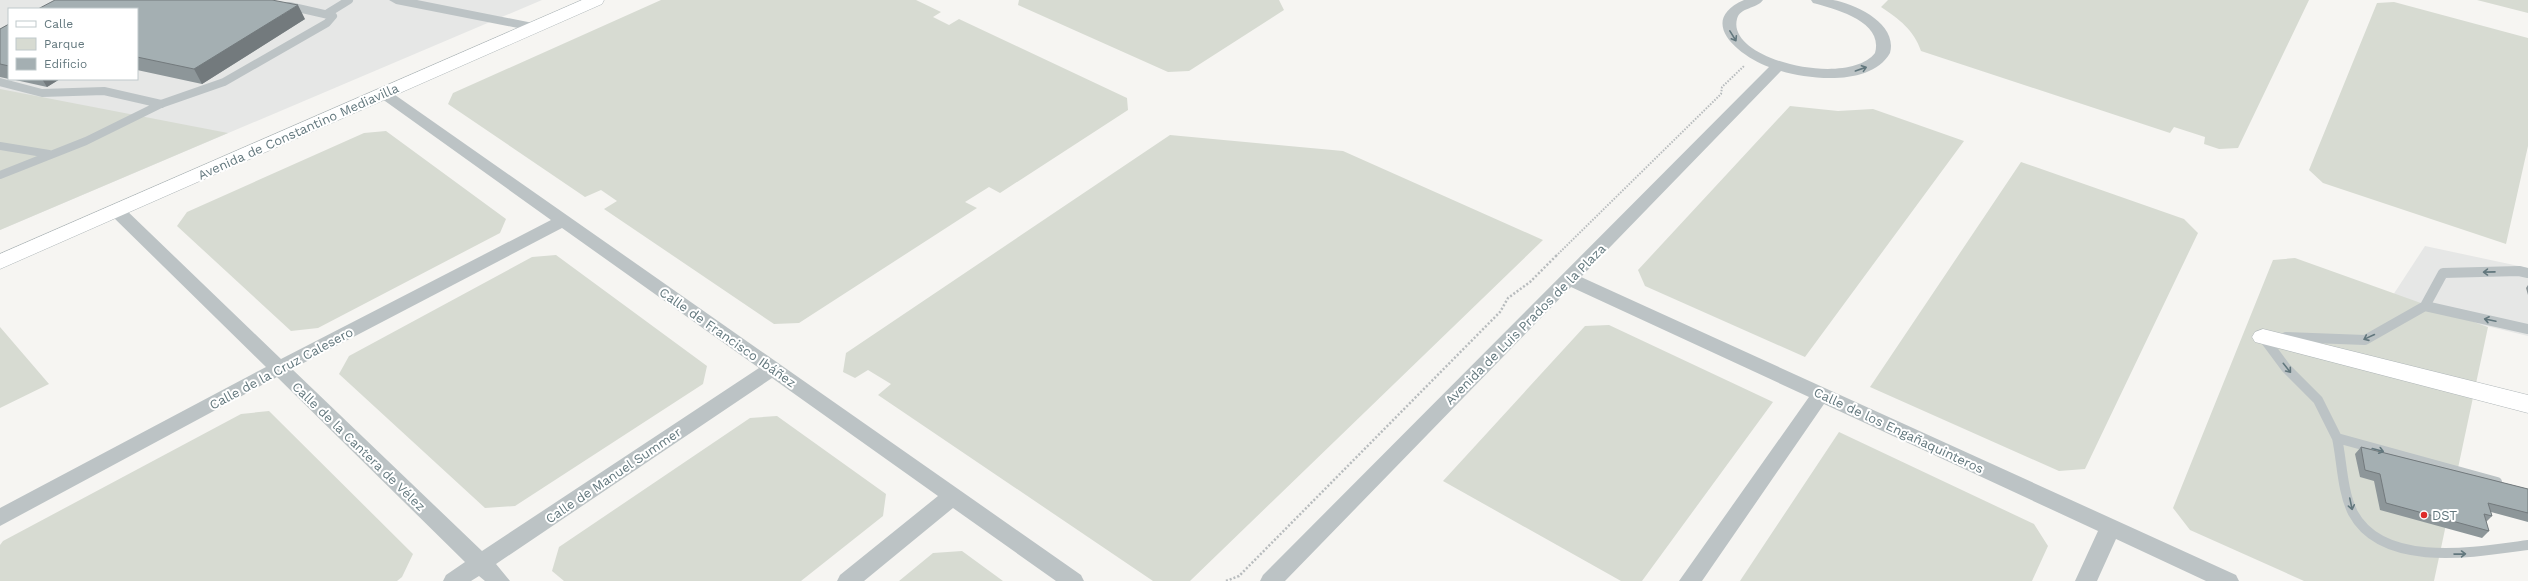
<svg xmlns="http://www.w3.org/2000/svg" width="2528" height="581" font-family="'Work Sans',sans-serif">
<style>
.built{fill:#e6e7e6;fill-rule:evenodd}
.green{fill:#d7dbd2}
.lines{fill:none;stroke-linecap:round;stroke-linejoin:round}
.secondary-casing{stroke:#afb7b9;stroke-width:1}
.primary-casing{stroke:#b0b7b9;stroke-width:1}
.path-far1{stroke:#b7bbbd;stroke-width:2;stroke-dasharray:1.5 1.5;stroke-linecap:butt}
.path{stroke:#b7bbbd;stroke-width:2.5;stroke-dasharray:2 2;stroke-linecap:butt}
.lane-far1{stroke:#bcc3c5;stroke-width:8}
.lane{stroke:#bcc3c5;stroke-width:10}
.street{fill:#bcc3c5;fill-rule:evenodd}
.secondary{fill:#fff;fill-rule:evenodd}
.primary{fill:#fff;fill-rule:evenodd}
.wall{fill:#8d9699}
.shaded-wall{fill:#737a7d}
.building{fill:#a4afb2;stroke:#737a7d}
.oneway{stroke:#62777d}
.poi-dot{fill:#de2c2a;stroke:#fff;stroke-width:1.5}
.labels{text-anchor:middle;stroke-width:4;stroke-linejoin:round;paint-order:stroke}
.street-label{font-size:13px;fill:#62777d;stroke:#fff}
.poi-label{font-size:13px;fill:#62777d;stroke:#fff;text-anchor:start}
</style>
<rect width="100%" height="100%" fill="#f6f5f2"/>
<path class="built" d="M0 0H542L0 230ZM9 9H137V79H9Z
M2425 246 2528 268V336L2441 315H2380Z"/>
<path class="green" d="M661 0H916L941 12 933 17 949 25 959 19 1127 98 1128 110 1000 193 989 187 965 202 977 208 799 323 774 324 604 209 617 201 601 190 585 197 448 104 453 93Z
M1019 0H1279L1284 10 1189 71 1168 72 1018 5Z
M1888 0H2309L2238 148 2219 149 2204 144 2205 137 2174 127 2170 133 1921 51C1914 30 1899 19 1881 7Z
M2477 0H2528V13Z
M2394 2 2528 38V146L2506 244 2323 183 2309 170 2377 3Z
M0 89 228 133 0 230Z
M1790 106 1838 111 1873 109 1964 141 1805 357 1645 286 1638 270Z
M386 131 506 219 500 233 318 328 291 331 177 226 187 212 364 133Z
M1170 135 1343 151 1543 240 1190 581H1153L878 395 891 384 868 370 855 378 843 372 846 353Z
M2021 162 2184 219 2198 233 2085 469 2059 471 1870 387Z
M556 255 707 366 703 384 515 506 485 508 339 374 349 356 532 257Z
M2295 258 2488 327 2434 581H2304L2190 530 2173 508 2273 260Z
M1609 325 1773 402 1642 581H1621L1443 481 1585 326Z
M0 327 49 384 0 408Z
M269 411 413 554 402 577 397 581H0V545L3 541 241 414Z
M777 416 886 494 883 516 801 581H564L552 571 559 547 750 418Z
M1839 432 2034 524 2048 546 2032 581H1740Z
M962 551 1003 581H899L933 553Z"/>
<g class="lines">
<defs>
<path id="secondary" d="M582 0H604L602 4 0 269V254Z"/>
<path id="primary" d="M2263 329 2528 395V413L2255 342 2252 337 2255 332Z"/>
</defs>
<use href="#secondary" class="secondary-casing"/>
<use href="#primary" class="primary-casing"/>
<path class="path-far1" d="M1556 256 1721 94 1722 87 1744 66"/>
<path class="path" d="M1226 581 1239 576 1500 312 1508 298 1530 282 1557 255"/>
<path class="lane-far1" d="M328 13 349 0
M0 82 42 93 104 91 161 104
M0 146 49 154
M0 175 86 141 161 104 224 82 327 23 333 16 289 6"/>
<path class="lane" d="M2425 306 2443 273 2519 271 2528 273
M2263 337 2286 368 2318 400 2337 438 2497 482
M2286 337 2365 340 2425 306 2528 329
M2337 438C2342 461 2342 491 2353 513 2383 569 2476 552 2528 545"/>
<path class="street" d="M389 0H417L533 23 540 27 533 31 396 4Z
M1744 0H1763C1757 9 1740 7 1737 19 1726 60 1848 88 1875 53 1884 21 1835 9 1813 3L1811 0C1818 0 1826 0 1833 0 1856 4 1898 24 1890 53 1871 86 1812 80 1781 71L1581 277 2236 575 2239 581H2206L2116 539 2097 581H2075L2098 531 1824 404 1702 581H1679L1809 397 1571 287 1285 581H1260L1263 575 1769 67C1739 56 1696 21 1744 0Z
M383 88 388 90 1081 575 1084 581H1056L953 508 864 581H837L840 575 938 496 772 378 496 564 510 581H485L479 576 471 581H443L446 575 465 562 277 377 0 526V508L266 367 111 215 109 211 111 207H123L281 359 551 220 378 96 375 93ZM562 228 759 368 482 551 292 369Z"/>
<use href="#secondary" class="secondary"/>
<use href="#primary" class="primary"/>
</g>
<path class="wall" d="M137 9 305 19 202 84 137 70Z
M9 24V79L0 77V29Z
M11 79H60L47 87Z
M2528 285V295L2526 288Z
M2361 447 2528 489V522L2491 512 2492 516 2486 522 2489 531 2482 538 2380 510 2374 481 2360 477 2355 454Z"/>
<path class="shaded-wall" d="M298 5 305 19 202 84 194 69Z
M42 79H60L47 87Z"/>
<path class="building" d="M55 0H272L298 5 194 69 137 57V9H38Z
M9 24V66L0 64V29Z
M2361 447 2528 489V513L2488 503 2492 516 2484 514 2489 531 2386 503 2380 474 2365 470Z"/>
<defs><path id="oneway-shaft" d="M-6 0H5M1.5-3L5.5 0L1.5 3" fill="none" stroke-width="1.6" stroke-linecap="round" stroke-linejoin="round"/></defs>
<g class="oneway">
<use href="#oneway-shaft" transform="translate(1733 36) rotate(58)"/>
<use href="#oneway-shaft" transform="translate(1861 69) rotate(-19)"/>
<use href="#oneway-shaft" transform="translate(2489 272) rotate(179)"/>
<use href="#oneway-shaft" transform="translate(2490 320) rotate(-168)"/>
<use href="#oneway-shaft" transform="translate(2369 337) rotate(155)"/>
<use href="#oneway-shaft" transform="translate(2287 368) rotate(51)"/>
<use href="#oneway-shaft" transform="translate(2378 450) rotate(15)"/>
<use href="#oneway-shaft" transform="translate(2351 504) rotate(78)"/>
<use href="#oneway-shaft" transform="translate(2460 554) rotate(-1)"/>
</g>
<circle class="poi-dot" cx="2424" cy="515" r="4"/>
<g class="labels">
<g class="street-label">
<text transform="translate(298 131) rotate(-24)" y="5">Avenida de Constantino Mediavilla</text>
<text transform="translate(1525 324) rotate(-45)" y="5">Avenida de Luis Prados de la Plaza</text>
<text transform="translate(728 337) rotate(35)" y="5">Calle de Francisco Ibáñez</text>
<text transform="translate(281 368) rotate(-28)" y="5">Calle de la Cruz Calesero</text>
<text transform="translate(1899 430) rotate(25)" y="5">Calle de los Engañaquinteros</text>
<text transform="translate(359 446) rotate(44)" y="5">Calle de la Cantera de Vélez</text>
<text transform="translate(613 475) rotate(-34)" y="5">Calle de Manuel Summer</text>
</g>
<g class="poi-label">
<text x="2432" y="520">DST</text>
</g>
</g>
<rect x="8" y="8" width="130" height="72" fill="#ffffff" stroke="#c0c9cb"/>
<rect x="16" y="21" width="20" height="6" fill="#ffffff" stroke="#c0c9cb"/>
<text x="44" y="28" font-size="12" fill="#62777d">Calle</text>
<rect x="16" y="38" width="20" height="12" fill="#d7dbd2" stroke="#c0c9cb"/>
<text x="44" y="48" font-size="12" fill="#62777d">Parque</text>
<rect x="16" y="58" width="20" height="12" fill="#a4afb2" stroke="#c0c9cb"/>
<text x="44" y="68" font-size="12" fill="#62777d">Edificio</text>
</svg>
